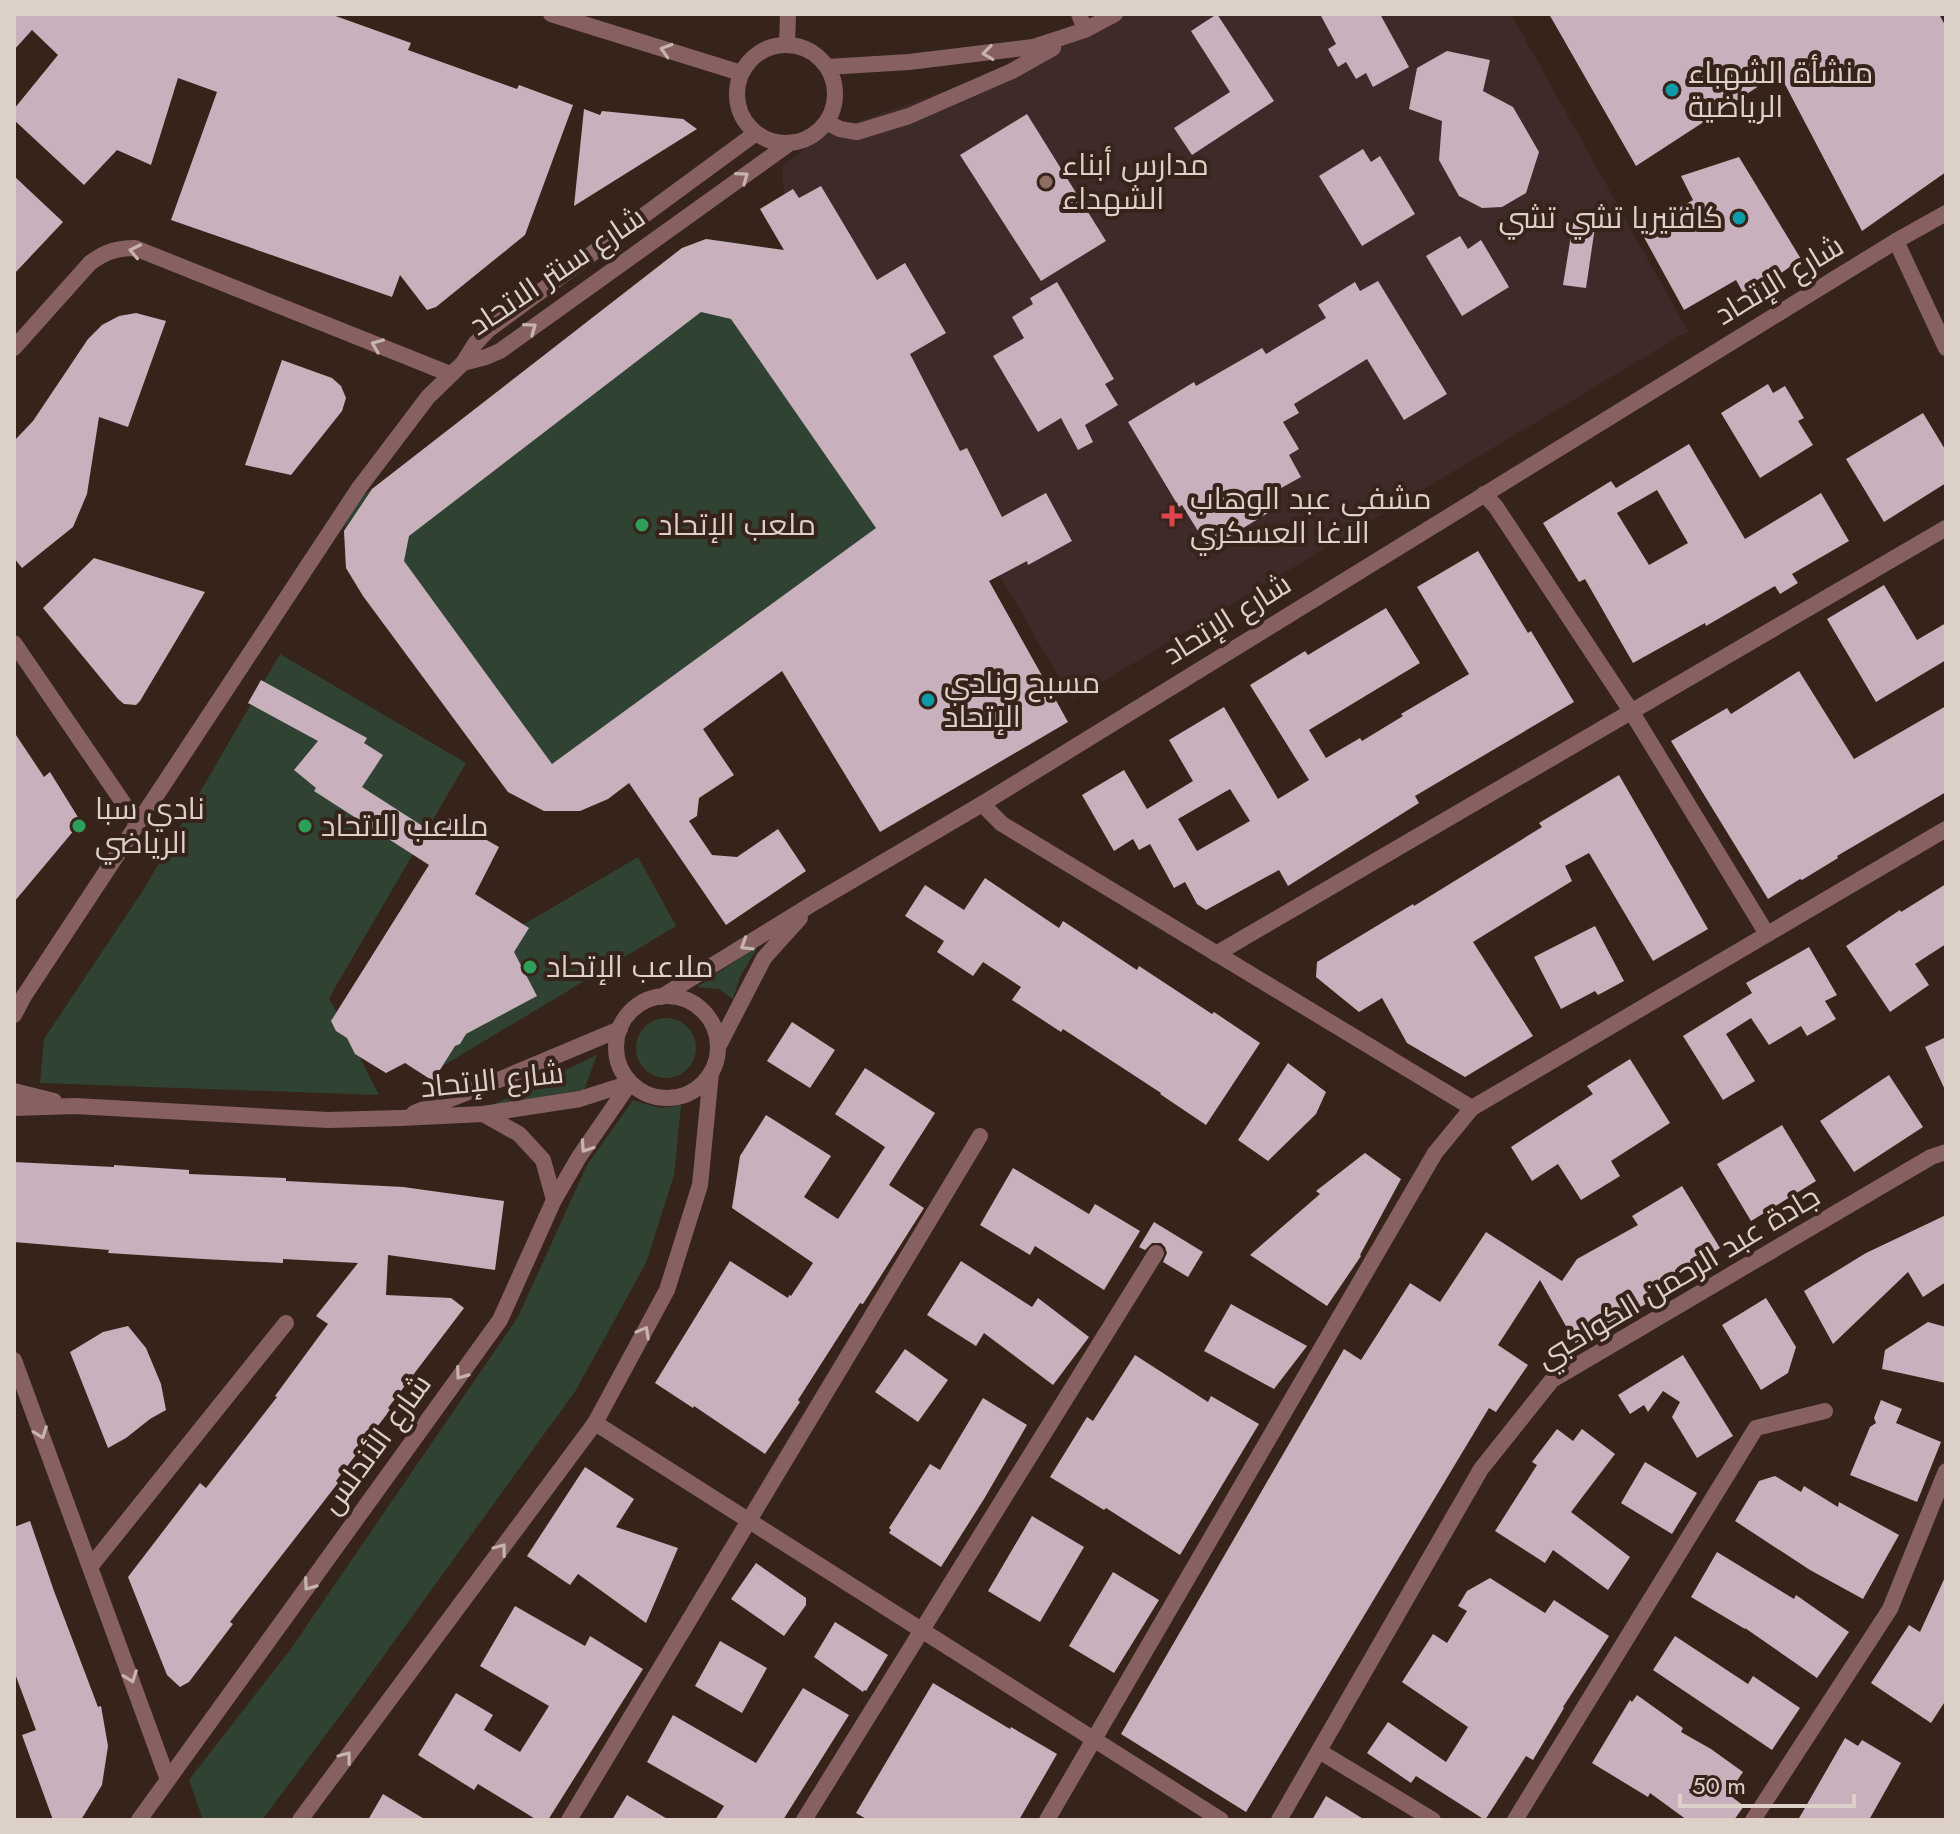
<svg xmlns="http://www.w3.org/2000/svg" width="1960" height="1834" font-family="Jost,Cairo,sans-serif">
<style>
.medical{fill:#3e2a29}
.green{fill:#304332}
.building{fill:#c9b0bd;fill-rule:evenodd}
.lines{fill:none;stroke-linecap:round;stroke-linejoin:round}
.minor{stroke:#876161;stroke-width:16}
.tertiary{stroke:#876161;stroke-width:16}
.oneway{stroke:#c7b4af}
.culture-dot{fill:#0f9aa8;stroke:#36241a;stroke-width:3}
.education-dot{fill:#8d6e63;stroke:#36241a;stroke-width:3}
.health-dot{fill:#e0444e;stroke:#36241a;stroke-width:3}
.leisure-dot{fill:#2e9e5b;stroke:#36241a;stroke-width:3}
.labels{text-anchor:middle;stroke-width:8;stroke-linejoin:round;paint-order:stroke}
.poi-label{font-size:30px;fill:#dcd0c9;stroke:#36241a;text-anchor:start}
.street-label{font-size:30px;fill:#dcd0c9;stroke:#36241a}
</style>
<rect width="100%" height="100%" fill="#36241a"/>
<path class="medical" d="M1116 14H1511L1688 331 1072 700 785 205 782 166 825 133 1029 62Z"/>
<path class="green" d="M706 239 752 245 775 258 923 568 608 799 580 811H544L508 792 363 596 346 568 344 531 351 505 682 248Z
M280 654 466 763 329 998 379 1095 40 1083 44 1039 144 889Z
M638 857 676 926 426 1076 382 1008Z
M758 946 740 977 733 999 719 989 697 987Z
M636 1048a30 30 0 1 1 60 0a30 30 0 1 1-60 0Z
M597 1055 584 1090 492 1105Z
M633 1100 659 1108 681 1105 674 1175 646 1263 576 1390 351 1701 262 1820H203L189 1780 290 1650 518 1317 587 1165Z"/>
<path class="building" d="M14 14H330L411 43 408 50 517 89 519 85 573 105 525 235 436 307 427 310 400 275 392 297 171 220 217 92 178 78 151 165 117 150 84 185 14 120V109L58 55 32 30 14 50Z
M1217 14 1274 101 1192 155 1174 128 1230 92 1191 31Z
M1320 14H1380L1409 67 1373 87 1366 73 1356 79 1346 62 1338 67 1328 49 1336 44Z
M1549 14H1939L1946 27V172L1862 231 1779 73 1636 166Z
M1447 51 1490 60 1483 91 1513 107 1539 152 1526 193 1502 207 1482 208 1459 196 1439 160 1442 121 1409 109 1417 68Z
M584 109 600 115 602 111 683 119 697 129 574 206Z
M1027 114 1106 241 1041 281 960 155Z
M1363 149 1371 162 1380 156 1415 214 1362 246 1319 176Z
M1739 157 1801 259 1746 298 1736 280 1684 310 1640 230 1693 200 1681 176Z
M14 176 63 222 14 274Z
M821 186 877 280 905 263 946 333 910 354 960 451 967 448 1002 517 1046 493 1072 541 1028 565 1027 561 989 581 1068 722 880 832 782 671 703 729 734 775 699 798 697 816 689 821 712 855 737 857 778 829 806 871 726 925 629 783 608 799 580 811H544L508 792 363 596 346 568 344 531 372 489 682 248 706 239 784 250 760 209 793 189 799 198ZM701 312 731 319 876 528 552 764 404 561 409 536Z
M1574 217 1596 220 1586 288 1563 285Z
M1460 236 1468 249 1481 240 1509 287 1462 316 1426 256Z
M1378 281 1447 394 1404 420 1367 359 1294 404 1299 413 1283 422 1299 449 1289 455 1301 477 1263 498 1271 511 1209 549 1182 505 1179 507 1128 422 1194 382 1196 386 1262 348 1266 354 1326 318 1318 305 1355 282 1360 291Z
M1057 282 1114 379 1105 384 1118 405 1085 425 1093 442 1078 450 1061 418 1038 432 993 356 1024 338 1012 317 1033 304 1030 298Z
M136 313 166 321 128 427 99 417 87 494 73 527 22 568 14 558V441L33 421 88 339 102 325 119 316Z
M282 360 332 378 341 386 346 398 342 411 291 475 245 465Z
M1768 384 1773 393 1785 386 1804 418 1798 421 1813 445 1760 478 1721 413Z
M1923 413 1946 451V483L1884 522 1846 459Z
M1689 444 1745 539 1821 493 1849 541 1792 574 1798 583 1780 594 1775 586 1706 626 1705 623 1633 663 1585 579 1579 582 1543 523 1611 481 1616 488ZM1657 490 1688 543 1649 565 1617 513Z
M1478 551 1528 633 1531 631 1574 702 1415 796 1419 803 1288 886 1279 870 1206 910 1197 904 1185 882 1174 888 1150 844 1139 850 1133 839 1114 851 1082 795 1124 770 1147 809 1193 781 1169 740 1224 707 1278 799 1309 780 1250 685 1305 651 1308 655 1386 608 1420 663 1309 730 1326 758 1360 738 1362 741 1403 716 1401 714 1469 674 1417 587ZM1230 789 1250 821 1197 851 1178 819Z
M94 558 205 592 140 701 136 705 124 704 118 699 43 608Z
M1884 585 1917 640 1946 623V660L1876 702 1827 619Z
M1799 671 1854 759 1946 706V792L1837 856 1838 858 1802 880 1800 879 1768 899 1671 741 1727 708 1731 714Z
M261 680 367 738 364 743 383 755 362 787 438 836 448 818 499 847 475 894 529 928 514 952 537 996 466 1034 460 1044 455 1046 433 1081 405 1063 386 1073 355 1054 347 1038 336 1031 331 1021 429 865 314 791 316 788 294 770 318 741 248 703Z
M14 732 44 777 50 772 81 822 14 902Z
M1619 775 1708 929 1653 961 1589 853 1565 866 1572 881 1473 942 1533 1036 1465 1077 1407 1043 1382 998 1359 1012 1316 977 1317 962 1413 904 1414 906 1542 827 1539 823Z
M985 878 1059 928 1063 921 1137 970 1139 966 1212 1014 1214 1012 1260 1043 1206 1125 1160 1094 1161 1093 1063 1029 1061 1032 1012 1000 1021 987 983 962 973 976 937 952 944 941 905 916 925 885 964 910Z
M1946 884V944L1915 964 1929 985 1890 1012 1846 946 1900 910 1901 912Z
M1595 926 1624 981 1598 995 1595 991 1561 1009 1534 957Z
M1809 947 1837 995 1825 1001 1836 1019 1807 1036 1801 1026 1769 1045 1751 1018 1726 1034 1755 1081 1723 1100 1683 1036 1752 993 1746 983Z
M792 1022 835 1050 810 1088 767 1061Z
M1946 1037V1092L1925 1047Z
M1630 1059 1670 1123 1611 1161 1620 1176 1581 1200 1558 1164 1532 1181 1511 1147 1593 1094 1587 1086Z
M1288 1063 1326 1092 1316 1114 1268 1161 1238 1140Z
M865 1068 935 1113 889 1185 924 1208 863 1304 860 1303 798 1400 800 1402 765 1454 694 1406 693 1408 655 1383 730 1261 788 1298 789 1295 791 1296 813 1263 732 1208 740 1156 766 1115 831 1156 804 1197 838 1219 885 1147 835 1114Z
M1889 1075 1923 1127 1854 1172 1820 1121Z
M1782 1125 1816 1181 1751 1221 1717 1164Z
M1365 1153 1401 1179 1360 1255 1361 1256 1327 1306 1250 1255 1320 1194 1316 1191Z
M14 1162 114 1167V1165L189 1170V1174L286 1178V1181L403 1187 504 1201 495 1270 388 1255 386 1295 451 1298 464 1308 388 1408 390 1410 336 1481 338 1483 230 1622 233 1624 189 1682 180 1687 167 1675 128 1577 200 1483 206 1488 277 1397 275 1396 328 1324 316 1316 358 1263 283 1259V1263L203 1259 108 1253 109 1250 14 1242Z
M1013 1168 1089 1214 1095 1204 1140 1231 1104 1290 1035 1246 1030 1255 980 1225Z
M1682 1186 1720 1248 1647 1293 1651 1301 1576 1344 1540 1280 1498 1345 1528 1365 1496 1412 1489 1408 1246 1812 1121 1734 1344 1349 1361 1360 1410 1283 1440 1302 1486 1232 1562 1281 1577 1259 1638 1225 1632 1216Z
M1946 1215V1282L1923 1297 1908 1272 1833 1344 1804 1291 1866 1253Z
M1154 1222 1203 1252 1188 1277 1163 1262 1167 1253 1165 1247 1161 1243H1152L1145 1250 1139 1247Z
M961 1261 1032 1307 1038 1298 1089 1337 1053 1385 984 1333 976 1346 927 1315Z
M1766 1298 1796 1347 1788 1373 1761 1390 1722 1325Z
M1231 1304 1307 1346 1274 1389 1204 1351Z
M1928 1322 1946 1327V1383L1882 1369 1885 1350Z
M128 1326 146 1348 161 1384 166 1410 150 1419 126 1438 108 1448 70 1352 103 1332Z
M905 1349 948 1380 918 1422 875 1392Z
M1135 1355 1208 1402 1211 1396 1259 1424 1180 1555 1106 1508 1104 1510 1050 1477 1087 1417 1093 1421Z
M1683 1355 1733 1436 1697 1458 1672 1417 1680 1402 1663 1391 1648 1412 1644 1405 1630 1414 1618 1395Z
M983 1398 1027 1425 984 1499 941 1567 889 1533 891 1530 889 1528 930 1464 940 1470Z
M1881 1400 1902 1409 1896 1423 1941 1442 1917 1502 1850 1475 1870 1427 1876 1423 1874 1418Z
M1557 1429 1573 1441 1582 1429 1615 1454 1571 1512 1630 1557 1608 1590 1553 1550 1545 1563 1495 1531 1537 1465 1532 1462Z
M1645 1462 1697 1493 1672 1534 1621 1503Z
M585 1467 634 1499 616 1527 678 1548 646 1623 578 1574 570 1585 527 1556Z
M1775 1476 1801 1492 1804 1486 1838 1507 1839 1502 1899 1535 1863 1599 1810 1570 1735 1521 1759 1481Z
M1032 1516 1084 1547 1040 1622 988 1591Z
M30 1521 54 1591 98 1707 101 1706 108 1746 102 1785 81 1820H53L22 1735 36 1730 14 1671V1527Z
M1717 1552 1794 1599 1796 1595 1849 1632 1817 1678 1745 1628V1629L1691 1597Z
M756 1563 806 1598V1605L784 1636 731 1599Z
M1113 1572 1159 1600 1114 1673 1069 1646Z
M1946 1575V1700L1931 1723 1871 1683 1909 1625 1920 1632Z
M1490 1578 1545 1613 1554 1600 1609 1636 1563 1707 1564 1708 1533 1760 1526 1756 1485 1820 1416 1776 1411 1783 1367 1753 1388 1722 1446 1762 1468 1727 1402 1682 1433 1634 1447 1643 1467 1611 1458 1606 1467 1591Z
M515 1606 585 1646 590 1636 643 1669 548 1820H537L478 1784 474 1790 418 1755 456 1693 493 1715 484 1730 520 1752 549 1706 480 1666Z
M835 1622 888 1655 866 1691 864 1690 863 1692 814 1657Z
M1675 1636 1748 1684 1753 1676 1800 1708 1772 1750 1653 1670Z
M720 1641 767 1668 742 1713 695 1686Z
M933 1683 1010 1729 1011 1727 1057 1754 1019 1820H868L856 1813Z
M803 1688 849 1715 783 1820H715L724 1806 647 1762 673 1715 756 1763Z
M1637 1695 1683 1728 1681 1732 1711 1749 1743 1772 1728 1794 1744 1806 1734 1820H1687L1650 1793 1648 1797 1592 1763 1630 1700 1632 1702Z
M1845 1738 1858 1746 1862 1740 1901 1763 1869 1820H1798Z
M383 1794 426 1820H368Z
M627 1795 669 1820H612Z
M1326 1796 1365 1820H1312Z"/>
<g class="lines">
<path class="minor" d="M551 14 741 73
M1079 14 1085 30
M787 44 788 14
M737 94a49 49 0 1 1 98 0a49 49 0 1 1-98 0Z
M827 67 909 62 1033 47 1085 30 1115 14
M826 122 840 129 857 132 909 116 1012 71 1053 48
M1896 241 1946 348
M14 348 90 263C105 252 116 248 135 248L450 374
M463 363 486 357 500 351 790 143
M1484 494 1496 507 1631 711 1767 934
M14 643 137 823
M982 804 1002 824 1472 1108
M1216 954 1946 528
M14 1015 24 996 359 488 428 397 463 363 475 344 488 330 756 133
M14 1360 168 1780
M595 1423 1221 1820
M90 1567 286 1323
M1319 1751 1433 1820
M569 1820 980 1136
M804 1820 1156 1253
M1047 1820 1435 1153 1472 1108 1946 829
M1279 1820 1481 1469 1552 1380 1931 1157 1946 1152
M1515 1820 1756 1428 1825 1411
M1753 1820 1890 1609 1946 1471"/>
<path class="tertiary" d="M616 1047a51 51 0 1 1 102 0a51 51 0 1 1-102 0Z
M661 997 812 904 982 804 1896 241 1946 213
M718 1047 764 958 800 918
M14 1091 54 1101
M14 1108 75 1106 328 1120 401 1118 483 1114 580 1099 630 1083
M414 1113 489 1084 620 1029
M483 1114 519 1134 543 1160 554 1200
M139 1820 500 1320 554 1200 579 1157 630 1083
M300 1820 595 1423 667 1290 700 1185 711 1073"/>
</g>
<defs><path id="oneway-chevron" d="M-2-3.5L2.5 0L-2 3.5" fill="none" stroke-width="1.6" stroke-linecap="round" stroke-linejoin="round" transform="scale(2)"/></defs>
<g class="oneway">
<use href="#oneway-chevron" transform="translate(666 50) rotate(-163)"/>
<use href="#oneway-chevron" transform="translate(988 53) rotate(173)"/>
<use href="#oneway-chevron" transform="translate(743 177) rotate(-36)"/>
<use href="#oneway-chevron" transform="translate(135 251) rotate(-168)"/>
<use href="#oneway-chevron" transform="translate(531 328) rotate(-36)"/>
<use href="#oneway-chevron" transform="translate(377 345) rotate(-158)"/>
<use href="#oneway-chevron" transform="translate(746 945) rotate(148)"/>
<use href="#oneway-chevron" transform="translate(586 1147) rotate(124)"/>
<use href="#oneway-chevron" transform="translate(644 1332) rotate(-61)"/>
<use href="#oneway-chevron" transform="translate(461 1374) rotate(126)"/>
<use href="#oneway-chevron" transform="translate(41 1433) rotate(70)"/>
<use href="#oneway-chevron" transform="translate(501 1549) rotate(-53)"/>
<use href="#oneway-chevron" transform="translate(309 1585) rotate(126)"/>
<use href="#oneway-chevron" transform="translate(131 1677) rotate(70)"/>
<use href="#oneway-chevron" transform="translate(346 1757) rotate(-53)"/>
</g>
<g class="culture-dot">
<circle cx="1672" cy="90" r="8"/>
<circle cx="1739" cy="218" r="8"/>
<circle cx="928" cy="700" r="8"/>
</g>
<circle class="education-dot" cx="1046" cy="182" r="8"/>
<path class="health-dot" d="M1168 504h8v8h8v8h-8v8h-8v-8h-8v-8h8z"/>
<g class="leisure-dot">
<circle cx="642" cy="525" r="8"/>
<circle cx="79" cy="826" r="8"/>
<circle cx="305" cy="826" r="8"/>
<circle cx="530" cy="967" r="8"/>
</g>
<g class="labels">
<g class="poi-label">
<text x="1688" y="83">منشأة الشهباء<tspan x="1688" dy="34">الرياضية</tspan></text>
<text x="1062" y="175">مدارس أبناء<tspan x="1062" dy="34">الشهداء</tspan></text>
<text x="1723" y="228" text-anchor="end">كافتيريا تشي تشي</text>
<text x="1190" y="509">مشفى عبد الوهاب<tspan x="1190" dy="34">الاغا العسكري</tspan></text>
<text x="658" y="535">ملعب الإتحاد</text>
<text x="944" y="693">مسبح ونادي<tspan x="944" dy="34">الإتحاد</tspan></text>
<text x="95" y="819">نادي سبا<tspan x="95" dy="34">الرياضي</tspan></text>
<text x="321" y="836">ملاعب الاتحاد</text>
<text x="546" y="977">ملاعب الإتحاد</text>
</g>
<g class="street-label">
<text transform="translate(557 271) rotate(-34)" y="10">شارع سنتر الاتحاد</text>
<text transform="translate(1779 280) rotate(-31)" y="10">شارع الإتحاد</text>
<text transform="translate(1227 619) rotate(-32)" y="10">شارع الإتحاد</text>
<text transform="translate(492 1080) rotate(-6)" y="10">شارع الإتحاد</text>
<text transform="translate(1678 1277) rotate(-31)" y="10">جادة عبد الرحمن الكواكبي</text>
<text transform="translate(376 1444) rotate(-54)" y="10">شارع الأندلس</text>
</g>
</g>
<rect width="1960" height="1834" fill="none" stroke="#dcd0c9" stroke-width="32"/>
<path d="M1680 1794v12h174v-12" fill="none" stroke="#dcd0c9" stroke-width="4"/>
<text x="1692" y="1794" font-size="24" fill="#dcd0c9" stroke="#36241a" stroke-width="6" paint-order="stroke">50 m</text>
</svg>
